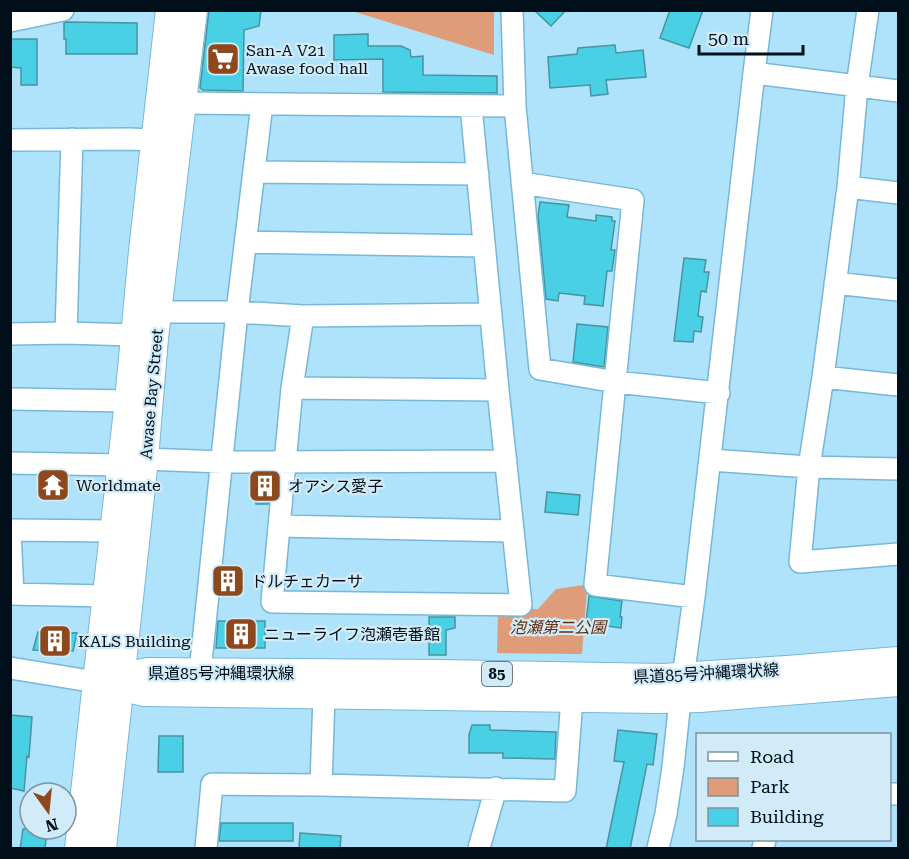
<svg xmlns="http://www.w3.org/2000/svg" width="909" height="859" font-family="'Roboto Serif','Noto Sans JP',serif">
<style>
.green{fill:#df9c78}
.building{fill:#4ad0e4;stroke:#4594a0;stroke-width:1.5}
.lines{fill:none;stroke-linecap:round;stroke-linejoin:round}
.minor-casing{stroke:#77b8d6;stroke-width:24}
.major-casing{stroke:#77b8d6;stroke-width:28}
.minor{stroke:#fff;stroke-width:21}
.major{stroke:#fff;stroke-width:26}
.labels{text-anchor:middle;stroke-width:4.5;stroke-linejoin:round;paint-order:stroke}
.shield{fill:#d2ebf8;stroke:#3f515d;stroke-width:1.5}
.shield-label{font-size:15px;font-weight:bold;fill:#000f1a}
.poi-label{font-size:16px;fill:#000f1a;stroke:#d2ebf8;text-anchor:start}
.street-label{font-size:16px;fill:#000f1a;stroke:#d2ebf8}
.park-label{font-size:16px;font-style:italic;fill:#632e0d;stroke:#d2ebf8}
</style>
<rect width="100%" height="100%" fill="#afe2fb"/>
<path class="green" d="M352 11H494V55Z
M584 585 587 589 582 654 497 653 498 609H538L556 589Z"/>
<path class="building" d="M209 10H261L259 26 244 30 243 91 203 90 200 88Z
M534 10H566L551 26Z
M670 10H703L689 48 660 38Z
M66 22 137 23V54H66V39H64V23Z
M368 34V46H401L410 50 411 57 423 56V75L497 76V93L383 92V59L334 60V35Z
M10 39H37V85H21V68L10 67Z
M615 45 616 53 643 50 646 77 606 80 608 94 591 96 590 85 550 88 548 57 577 54 578 48Z
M540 202 569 205 567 217 596 221V215L612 217V221H615L611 250H615L612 271H607L603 306 584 304 585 296 559 293 558 301 546 299 538 216Z
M684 258 706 260 704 272H709L706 292 701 291 698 316 703 317 701 332 694 331 693 342 674 341Z
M577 324 608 327 604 367 573 362Z
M257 475H271L268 504H256Z
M547 492 580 495 578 515 545 512Z
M223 570 240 571 237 593 221 591Z
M589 596 622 601 620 617H622L621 628 586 623Z
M429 617H455V628L446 630V655H429Z
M218 621H265V648H216Z
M38 632 77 633 73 651 33 650Z
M10 715 32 717 29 757 27 756 24 791 10 788Z
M472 725H490V730L556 732 555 759 503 758V753H469V735Z
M618 730 657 734 653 765 647 764 630 849H606L624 762 614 761Z
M159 736H183V772H158Z
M221 823H293V841H219Z
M23 829H47L45 849H20Z
M300 833 341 836 340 849H299Z"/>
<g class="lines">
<defs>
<path id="minor" d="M512 10 515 106 540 369 616 382 719 393
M868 10 857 86 848 187 823 377 809 467 800 562 898 554
M10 21 63 10
M754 73 898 91
M183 103 515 106
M10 140 128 139 154 140
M254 172 478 174
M522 183 633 200 595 585 694 597
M848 187 898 193
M246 242 484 246
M835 283 898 290
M159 312H237L303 316 491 314
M303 316 292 388 272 602 521 605 498 390 471 106
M66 333 72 139
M10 334 66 333 133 335
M823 377 898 385
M292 388 498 390
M10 399 128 401
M145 459 222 462 506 461
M710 460 809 467 898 469
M10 463 120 465
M279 526 513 531
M10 530 113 531
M10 532 13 594
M10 594 106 596
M10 668 96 682
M200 672 237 312 262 104
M321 785 324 695
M890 794H898
M206 848 212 784 321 785 565 791 572 699
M479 848 496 788
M658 848 666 814 673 767 680 700 694 597 754 73 762 10
M763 848 765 840"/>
<path id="major" d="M108 679 148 671 440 673 663 677 787 669 898 660
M106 684 145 693 660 700 700 699 898 683
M78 848 96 682 128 401 142 251 169 10
M103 848 145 459 155 338 194 10"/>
</defs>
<use href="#minor" class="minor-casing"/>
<use href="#major" class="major-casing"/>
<use href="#minor" class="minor"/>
<use href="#major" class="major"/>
</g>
<defs>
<symbol id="supermarket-square" viewBox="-11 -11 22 22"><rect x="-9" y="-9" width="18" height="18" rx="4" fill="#8d481e" stroke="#d2ebf8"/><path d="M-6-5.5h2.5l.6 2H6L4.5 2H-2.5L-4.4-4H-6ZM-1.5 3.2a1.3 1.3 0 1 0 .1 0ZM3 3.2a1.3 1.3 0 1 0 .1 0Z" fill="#fff"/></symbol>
<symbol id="temple-square" viewBox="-11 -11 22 22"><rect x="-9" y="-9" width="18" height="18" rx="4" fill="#8d481e" stroke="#d2ebf8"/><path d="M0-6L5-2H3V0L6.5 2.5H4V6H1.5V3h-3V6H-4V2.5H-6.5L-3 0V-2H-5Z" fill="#fff"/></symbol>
<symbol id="building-square" viewBox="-11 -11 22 22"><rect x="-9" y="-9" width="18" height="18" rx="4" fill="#8d481e" stroke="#d2ebf8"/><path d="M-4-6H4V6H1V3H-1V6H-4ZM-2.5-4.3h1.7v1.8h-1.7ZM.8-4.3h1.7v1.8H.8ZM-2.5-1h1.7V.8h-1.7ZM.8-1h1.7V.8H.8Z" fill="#fff"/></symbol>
</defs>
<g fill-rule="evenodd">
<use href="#supermarket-square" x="204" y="40" width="38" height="38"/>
<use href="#temple-square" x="34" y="466" width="38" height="38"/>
<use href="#building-square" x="246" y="467" width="38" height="38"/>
<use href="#building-square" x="209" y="562" width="38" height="38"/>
<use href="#building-square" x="222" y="615" width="38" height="38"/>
<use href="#building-square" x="36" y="622" width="38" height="38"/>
</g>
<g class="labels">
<rect class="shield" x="482" y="662" width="30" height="24" rx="4.5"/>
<g class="shield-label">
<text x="497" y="679">85</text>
</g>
<g class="poi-label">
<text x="246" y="56">San-A V21<tspan x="246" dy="18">Awase food hall</tspan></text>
<text x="76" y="491">Worldmate</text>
<text x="288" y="492">オアシス愛子</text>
<text x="251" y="587">ドルチェカーサ</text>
<text x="264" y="640">ニューライフ泡瀬壱番館</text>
<text x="78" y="647">KALS Building</text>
</g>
<g class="street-label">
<text transform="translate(151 394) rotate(-85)" y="6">Awase Bay Street</text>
<text x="221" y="679">県道85号沖縄環状線</text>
<text transform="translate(706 673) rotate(-3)" y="6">県道85号沖縄環状線</text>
</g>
<g class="park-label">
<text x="558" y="633">泡瀬第二公園</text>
</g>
</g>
<rect width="909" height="859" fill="none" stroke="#000f1a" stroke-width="24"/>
<rect x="696" y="733" width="195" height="108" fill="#d2ebf8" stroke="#7e939f" stroke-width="1.5"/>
<rect x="708" y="752" width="30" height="9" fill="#ffffff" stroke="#7e939f" stroke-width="1.5"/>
<text x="750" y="763" font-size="18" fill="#000f1a">Road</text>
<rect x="708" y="778" width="30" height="18" fill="#df9c78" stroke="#7e939f" stroke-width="1.5"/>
<text x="750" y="793" font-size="18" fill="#000f1a">Park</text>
<rect x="708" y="808" width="30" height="18" fill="#4ad0e4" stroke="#7e939f" stroke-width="1.5"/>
<text x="750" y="823" font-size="18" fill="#000f1a">Building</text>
<g transform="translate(48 811) rotate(165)"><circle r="28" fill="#d2ebf8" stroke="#7e939f" stroke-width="1.5"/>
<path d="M0-4.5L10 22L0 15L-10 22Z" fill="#8d481e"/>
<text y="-9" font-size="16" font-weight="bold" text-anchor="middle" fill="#000f1a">N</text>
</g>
<path d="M699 45v9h104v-9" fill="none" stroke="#000f1a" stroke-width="3"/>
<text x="708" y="45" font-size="18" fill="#000f1a" stroke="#d2ebf8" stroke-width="4.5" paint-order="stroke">50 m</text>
</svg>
